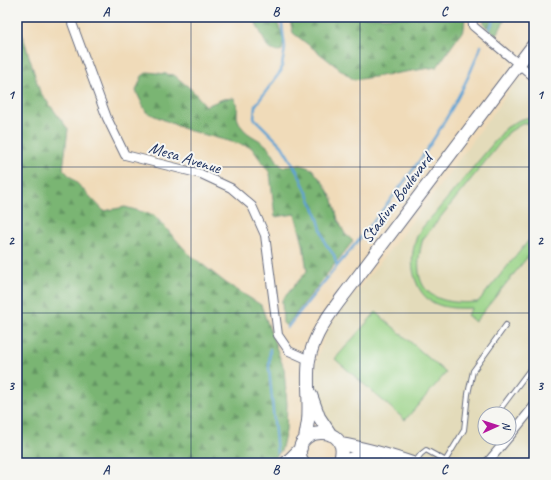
<svg xmlns="http://www.w3.org/2000/svg" width="551" height="480" font-family="Caveat,sans-serif">
<style>
.built{fill:#e3dbba;fill-rule:evenodd}
.grass{fill:#99d386;stroke:#5a8172}
.forest{fill:url(#forest-firs);stroke:#4a7268}
.lines{fill:none;stroke-linecap:round;stroke-linejoin:round}
.stream{stroke:#5fa2d3;stroke-width:2.5}
.lane-casing{stroke:#666b7e;stroke-width:6}
.street-casing{stroke:#666b7e;stroke-width:10}
.secondary-casing{stroke:#666b7e;stroke-width:14}
.lane{stroke:#fff;stroke-width:4}
.street{stroke:#fff;stroke-width:8}
.secondary{stroke:#fff;stroke-width:12}
.grid{fill:none;stroke:#1b2f5e;stroke-width:1;stroke-opacity:0.55}
.labels{text-anchor:middle;stroke-width:4;stroke-linejoin:round;paint-order:stroke}
.street-label{font-size:17px;fill:#1b2f5e;stroke:#f6f6f2}
.neatline{fill:none;stroke:#1b2f5e;stroke-width:1.5}
.grid-label{font-size:13px;text-anchor:middle;font-weight:bold;fill:#1b2f5e}
</style>
<defs>
<pattern id="forest-firs" width="22" height="20" patternUnits="userSpaceOnUse"><rect width="22" height="20" fill="#7ab573"/><path d="M5 1l3.5 6h-7zM16 11l3.5 6h-7z" fill="#639462"/></pattern>
</defs>
<rect width="100%" height="100%" fill="#f6f6f2"/>
<filter id="ink" filterUnits="userSpaceOnUse"><feTurbulence type="fractalNoise" baseFrequency=".025" numOctaves="2"/><feDisplacementMap in="SourceGraphic" scale="8" xChannelSelector="R" yChannelSelector="G"/><feConvolveMatrix kernelMatrix="1 2 1 2 8 2 1 2 1" color-interpolation-filters="sRGB"/></filter>
<filter id="wash" filterUnits="userSpaceOnUse"><feTurbulence type="fractalNoise" baseFrequency=".012" numOctaves="4" result="noise"/><feDisplacementMap in="SourceGraphic" scale="16" xChannelSelector="R" yChannelSelector="G"/><feGaussianBlur stdDeviation="0.9" result="paint"/><feColorMatrix in="noise" values="0 0 0 0 0 0 0 0 0 0 0 0 0 0 0 0 0 1.4 0 .05"/><feComposite in="paint" operator="in"/></filter>
<g filter="url(#wash)">
<rect width="100%" height="100%" fill="#f0dbb9"/>
<path class="built" d="M520 80H524L534 86V463H431L410 454 388 448 349 443 336 434 328 424 315 393 314 378 316 363 325 335 332 323 429 200 516 82ZM485 414H509V438H485Z"/>
<path class="grass" d="M534 116V123L522 124 509 132 423 239C409 288 429 306 478 302L534 234V249L475 322 467 315 472 308C451 309 428 308 418 286 410 269 411 253 417 236 421 227 434 215 440 207 462 181 484 154 506 128L519 120Z
M376 312 446 373 405 420 335 359Z"/>
<path class="forest" d="M17 17 40 92 68 129 63 169 104 211 125 207 154 215 189 254 226 283 261 305 284 369 287 404 286 431 281 451 270 463H17Z
M253 17H275L284 39 282 50 277 52 268 48Z
M289 17H465L464 29 437 67 354 80 293 33Z
M483 17H506L497 35 485 26Z
M148 72 174 75 192 90 206 106 223 99 234 98C235 101 237 104 237 107 238 111 236 116 238 120 244 136 257 136 268 147 274 154 276 161 282 167L301 165 312 169 324 184 333 200 338 220 345 234 353 241 286 326 283 323 282 300 307 271 303 244 295 214 275 217 270 173 251 147 187 130 146 112 136 91 142 76Z"/>
<g class="lines">
<path class="stream" d="M281 17 285 48 281 71 255 106 254 118 282 146 298 173 316 212 325 243 334 255 337 266
M489 30 495 17
M287 328C357 238 441 154 481 46
M270 349 269 368 277 453"/>
</g>
</g>
<g filter="url(#ink)">
<g class="lines">
<defs>
<path id="lane" d="M498 414V412L534 364
M414 463 421 454 426 450 446 461
M444 463 464 430 468 394 473 371 506 325"/>
<path id="street" d="M72 17V23L107 118 125 155 201 174 231 188 252 206 265 235 278 335 289 351 309 360
M472 17 473 26 534 77
M509 437 534 406
M487 463 508 438"/>
<path id="secondary" d="M311 395 319 417 331 435
M305 439C306 433 307 427 308 421 310 401 306 380 309 360 314 333 331 312 347 291L534 44
M340 444C365 448 388 455 412 463
M286 463 301 448
M303 463C284 426 356 420 339 463
M339 463 355 457 375 455"/>
</defs>
<use href="#lane" class="lane-casing"/>
<use href="#street" class="street-casing"/>
<use href="#secondary" class="secondary-casing"/>
<use href="#lane" class="lane"/>
<use href="#street" class="street"/>
<use href="#secondary" class="secondary"/>
</g>
</g>
<path class="grid" d="M191 17V463M360 17V463M17 167H534M17 313H534"/>
<g class="labels">
<g class="street-label">
<text transform="translate(185 157) rotate(17)" y="6">Mesa Avenue</text>
<text transform="translate(396 198) rotate(-53)" y="6">Stadium Boulevard</text>
</g>
</g>
<rect width="551" height="480" fill="none" stroke="#f6f6f2" stroke-width="44"/>
<g transform="translate(497 426) rotate(87)"><circle r="19" fill="#f6f6f2" stroke="#9ea6b7"/>
<path d="M0-3L7 15L0 10L-7 15Z" fill="#b5179e"/>
<text y="-6" font-size="11" font-weight="bold" text-anchor="middle" fill="#1b2f5e">N</text>
</g>
<rect x="22" y="22" width="507" height="436" class="neatline"/>
<g class="grid-label">
<text x="106" y="16">A</text>
<text x="276" y="16">B</text>
<text x="444" y="16">C</text>
<text x="11" y="99">1</text>
<text x="540" y="99">1</text>
<text x="11" y="245">2</text>
<text x="540" y="245">2</text>
<text x="11" y="390">3</text>
<text x="540" y="390">3</text>
<text x="106" y="474">A</text>
<text x="276" y="474">B</text>
<text x="444" y="474">C</text>
</g>
</svg>
